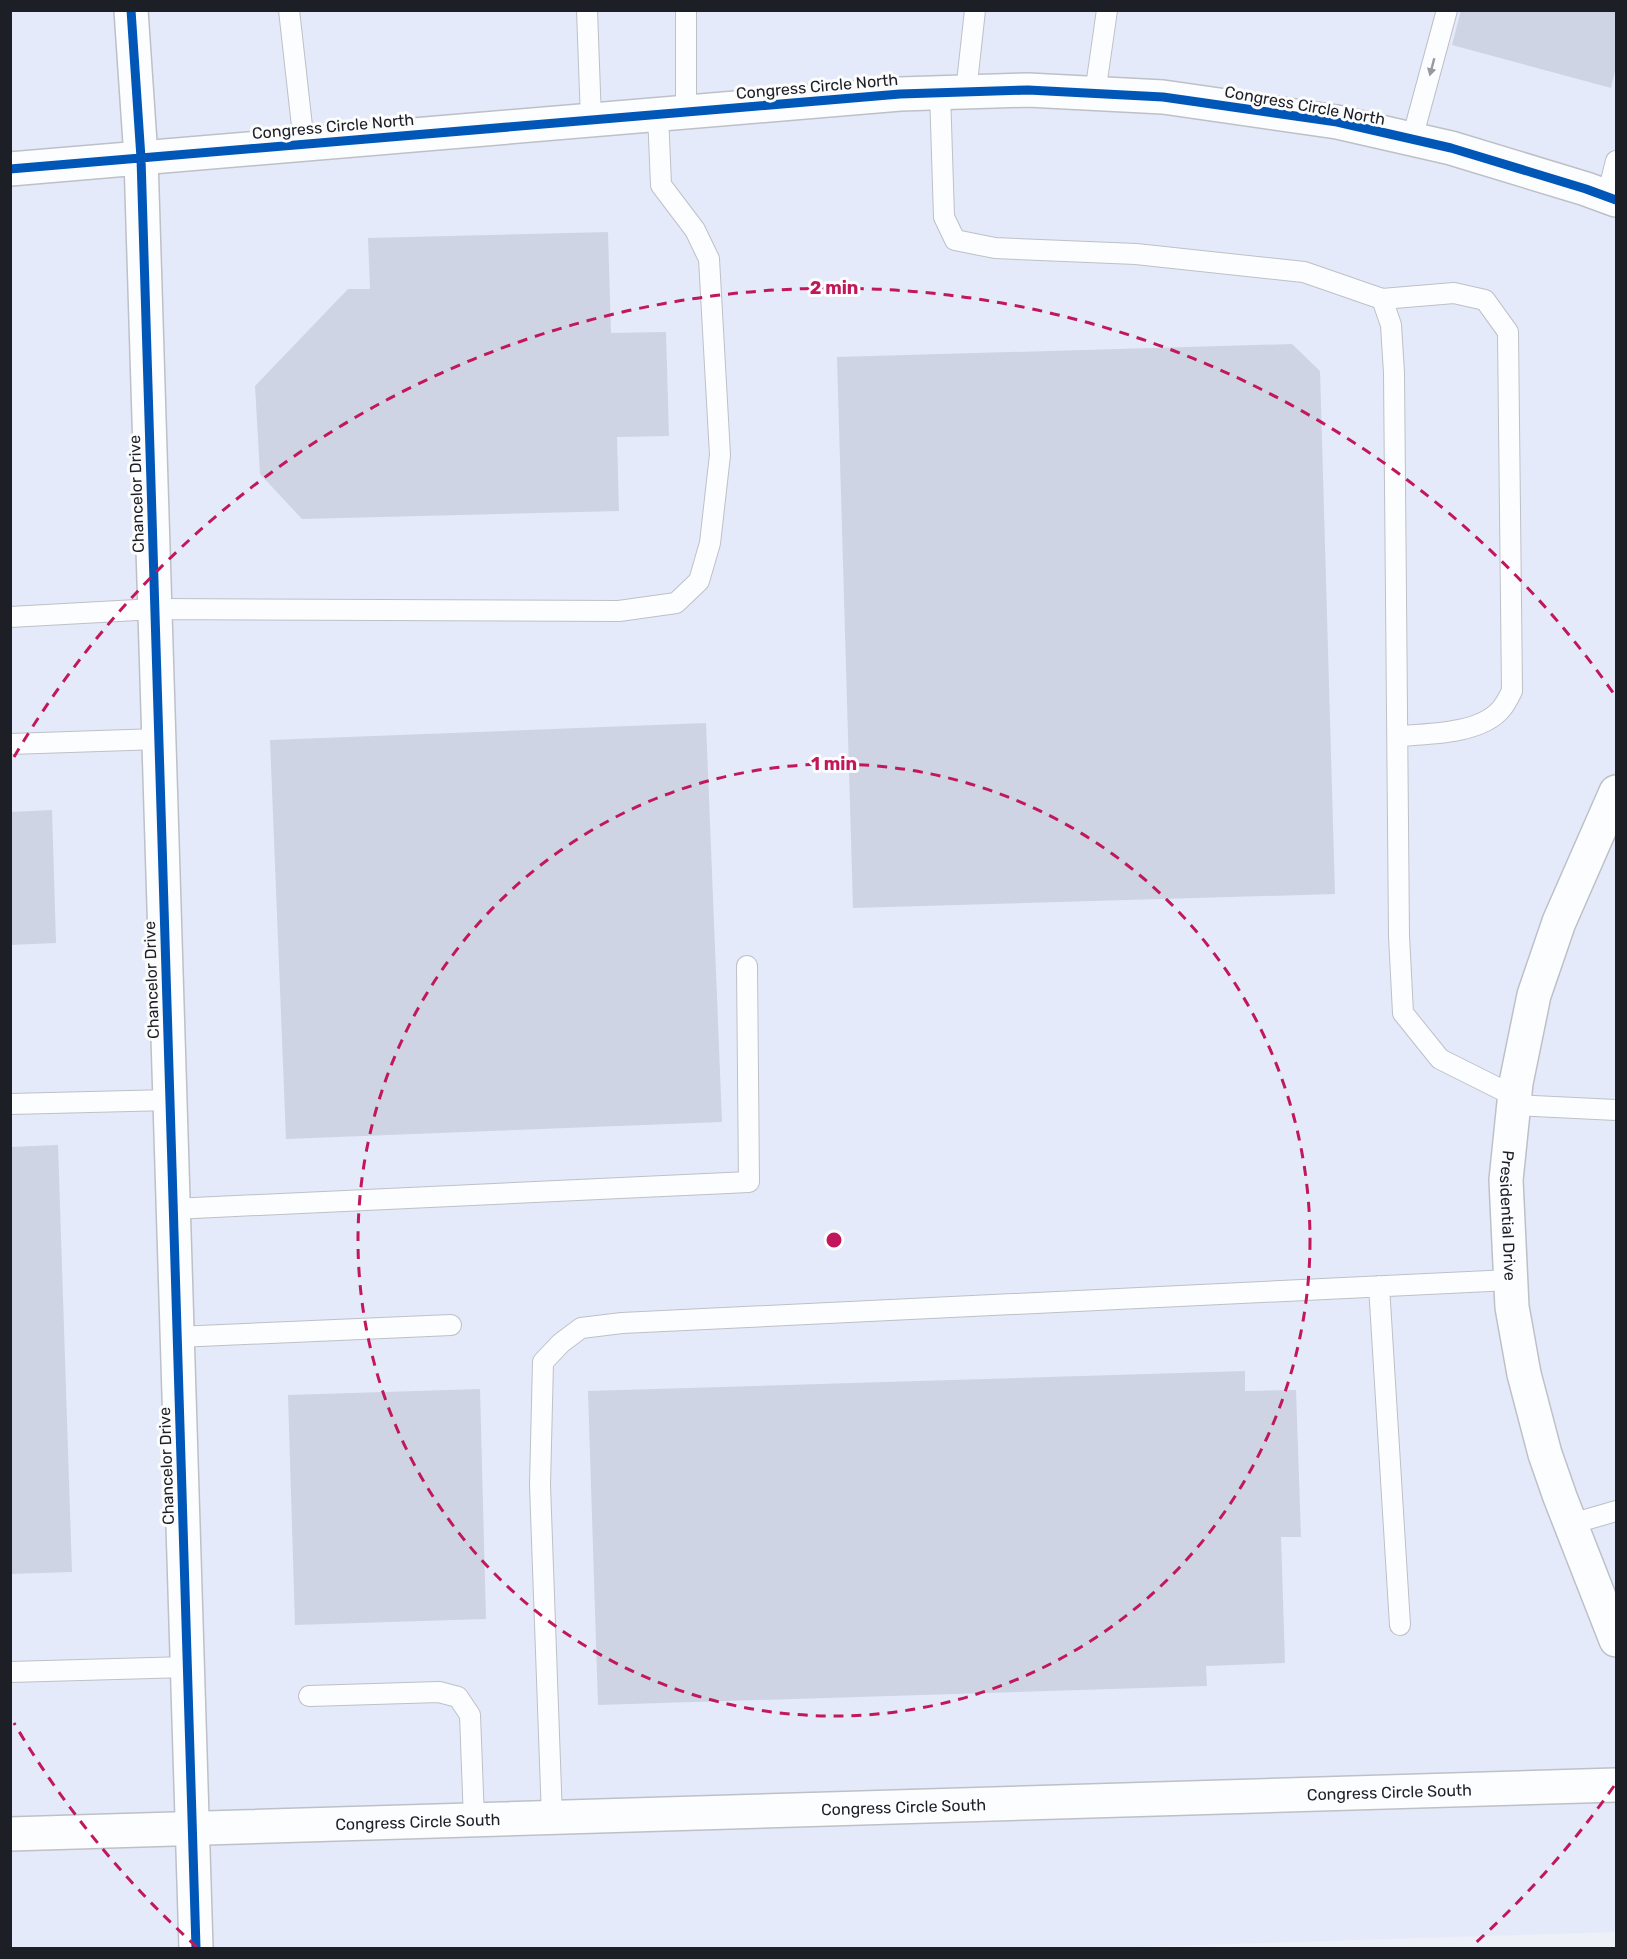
<svg xmlns="http://www.w3.org/2000/svg" width="1627" height="1959" font-family="Rubik,sans-serif">
<style>
.built{fill:#e5eafa}
.building{fill:#ced4e4}
.lines{fill:none;stroke-linecap:round;stroke-linejoin:round}
.service-casing{stroke:#bec0c7;stroke-width:22}
.minor-casing{stroke:#bec0c7;stroke-width:36}
.service{stroke:#fcfdfe;stroke-width:20}
.minor{stroke:#fcfdfe;stroke-width:33}
.cycleway-casing{stroke:#fcfcfc;stroke-width:13}
.cycleway{stroke:#0057b8;stroke-width:9}
.oneway{fill:#98999d}
.ring{fill:none;stroke:#c2185b;stroke-width:3;stroke-dasharray:10 8}
.labels{text-anchor:middle;stroke-width:6;stroke-linejoin:round;paint-order:stroke}
.street-label{font-size:16px;fill:#1d1f27;stroke:#fcfcfc}
.centre{fill:#c2185b;stroke:#fcfcfc;stroke-width:3}
.ring-label{font-size:18px;text-anchor:middle;font-weight:bold;fill:#c2185b;stroke:#fcfcfc;stroke-width:6;stroke-linejoin:round;paint-order:stroke}
</style>
<rect width="100%" height="100%" fill="#eef0f7"/>
<path class="built" d="M11 11H1616V1932L1098 1948H11Z"/>
<path class="building" d="M1461 10H1616V67L1611 88 1452 45Z
M608 232 611 333 666 332 669 436 617 437 619 511 302 519 260 474 255 386 348 289H370L368 238Z
M1292 344 1320 371 1335 894 853 908 837 357Z
M706 723 722 1122 286 1139 270 740Z
M52 810 56 943 10 945V812Z
M58 1145 72 1572 10 1574V1147Z
M1245 1371V1391L1296 1390 1301 1537H1281L1285 1663 1206 1666 1207 1686 598 1705 588 1391Z
M480 1389 486 1619 295 1625 288 1395Z"/>
<g class="lines">
<defs>
<path id="service" d="M289 10 304 144
M587 10 591 120
M940 92 944 217 955 240 995 248 1136 254 1304 272 1382 299 1391 325 1394 373 1399 936 1403 1013 1440 1059 1514 1096
M966 92 975 10
M1095 94 1107 10
M686 111V10
M1412 139 1447 10
M1607 197 1616 161
M1382 299 1454 293 1485 300 1508 332 1512 691C1509 697 1506 703 1502 708 1482 734 1428 734 1398 736
M10 617 155 609 619 611 676 603 699 581 710 543 720 455 709 259 695 230 661 185 658 114
M10 744 159 739
M10 1104 170 1100
M1514 1105 1616 1110
M173 1209 749 1182 747 966
M1379 1286 1400 1625
M177 1337 451 1325
M1571 1524 1616 1511
M10 1672 187 1667
M309 1696 439 1692 458 1697 470 1715 474 1820
M552 1818 540 1485 543 1362 561 1343 581 1328 622 1323 1510 1280"/>
<g id="minor">
<path d="M131 10 141 158 196 1948"/>
<path d="M10 169 900 94 1028 90 1163 97 1337 122 1451 148 1586 189 1616 200"/>
<path id="s1" d="M1616 792 1559 922 1534 995 1516 1083 1506 1180 1512 1307 1524 1374 1545 1454 1560 1497 1616 1640"/>
<path id="s2" d="M10 1834 1616 1785"/>
</g>
</defs>
<use href="#service" class="service-casing"/>
<use href="#minor" class="minor-casing"/>
<use href="#service" class="service"/>
<use href="#minor" class="minor"/>
<defs>
<path id="cycleway" d="M131 10 141 158 196 1948
M10 169 900 94 1028 90 1163 97 1337 122 1451 148 1586 189 1616 200"/>
</defs>
<use href="#cycleway" class="cycleway-casing"/>
<use href="#cycleway" class="cycleway"/>
</g>
<defs><path id="oneway-solid" d="M-6-.8H1V-3.2L6.5 0L1 3.2V.8H-6Z" transform="scale(1.5)"/></defs>
<use class="oneway" href="#oneway-solid" transform="translate(1432 67) rotate(105)"/>
<g class="ring">
<circle cx="834" cy="1240" r="476"/>
<path d="M1614 1786A952 952 0 0 1 1471 1947M197 1947A952 952 0 0 1 14 1723M14 757A952 952 0 0 1 1614 694"/>
</g>
<g class="labels">
<g class="street-label">
<text transform="translate(817 86) rotate(-5)" y="6">Congress Circle North</text>
<text transform="translate(1305 105) rotate(10)" y="6">Congress Circle North</text>
<text transform="translate(333 126) rotate(-5)" y="6">Congress Circle North</text>
<text transform="translate(136 494) rotate(-92)" y="6">Chancelor Drive</text>
<text transform="translate(151 980) rotate(-92)" y="6">Chancelor Drive</text>
<text dy="6" stroke="none"><textPath href="#s1" startOffset="442">Presidential Drive</textPath></text>
<text transform="translate(166 1466) rotate(-92)" y="6">Chancelor Drive</text>
<text dy="6" stroke="none"><textPath href="#s2" startOffset="1380">Congress Circle South</textPath></text>
<text dy="6" stroke="none"><textPath href="#s2" startOffset="894">Congress Circle South</textPath></text>
<text dy="6" stroke="none"><textPath href="#s2" startOffset="408">Congress Circle South</textPath></text>
</g>
</g>
<circle cx="834" cy="1240" r="9" class="centre"/>
<g class="ring-label">
<text x="834" y="294">2 min</text>
<text x="834" y="770">1 min</text>
</g>
<rect width="1627" height="1959" fill="none" stroke="#1d1f27" stroke-width="24"/>
</svg>
